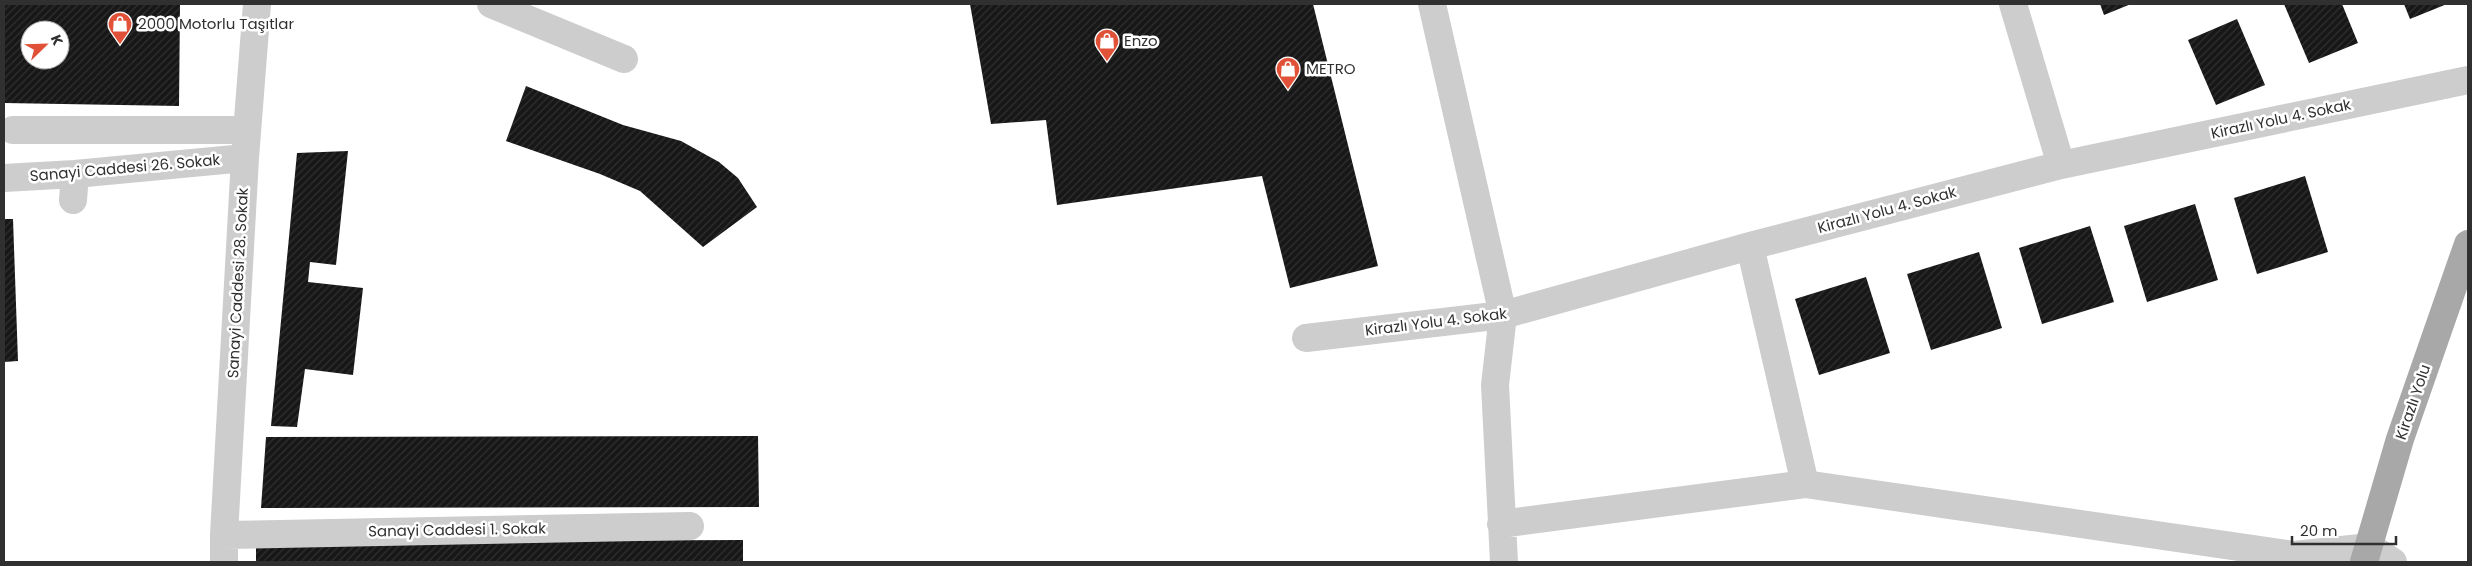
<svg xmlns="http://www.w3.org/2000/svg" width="2472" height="566" font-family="Poppins,sans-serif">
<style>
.building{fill:url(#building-hatch);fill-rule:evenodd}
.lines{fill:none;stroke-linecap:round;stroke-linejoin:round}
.minor{stroke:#cdcdcd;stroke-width:28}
.major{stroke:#a8a8a8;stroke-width:28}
.labels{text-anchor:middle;stroke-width:5;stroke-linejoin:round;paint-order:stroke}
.poi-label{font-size:15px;fill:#303030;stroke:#fff;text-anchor:start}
.street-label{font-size:15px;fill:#303030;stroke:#fff}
</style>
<defs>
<pattern id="building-hatch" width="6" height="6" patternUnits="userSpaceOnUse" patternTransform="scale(1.25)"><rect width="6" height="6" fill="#171717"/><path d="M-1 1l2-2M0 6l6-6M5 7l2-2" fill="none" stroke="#303030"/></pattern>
</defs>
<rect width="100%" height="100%" fill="#fff"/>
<path class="building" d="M4 4H180L179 106 4 103ZM30 30H60V60H30Z
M970 4H1313L1378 266 1290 288 1262 176 1057 205 1046 120 991 124Z
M2100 4H2131L2104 15Z
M2284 4H2342L2358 43 2309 63Z
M2404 4H2447L2410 19Z
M2237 19 2265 85 2216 105 2188 40Z
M526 86 623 125 681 141 719 162 738 178 757 207 703 247 640 191 600 174 506 141Z
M348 151 336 265 310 262 308 282 363 288 353 375 305 369 297 427 271 426 297 153Z
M2305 176 2328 252 2257 274 2234 198Z
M2195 204 2218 280 2147 302 2124 226Z
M4 219H13L18 361 4 362Z
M2090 226 2114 302 2042 324 2019 248Z
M1979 252 2002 328 1931 350 1907 274Z
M1866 277 1890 353 1819 375 1795 299Z
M758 436 759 507 261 508 266 437Z
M743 540V562H256V542Z"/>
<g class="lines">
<path class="minor" d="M491 4 624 59
M1432 4 1503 315 1495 385 1504 562
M2013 4 2061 165
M13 130H247
M4 178 75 174 245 158
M73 200 75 174
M1750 246 1805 484
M1306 338 1503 315 1750 246 2061 165 2468 80
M1501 524 1805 484 2294 555 2370 547 2393 562
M224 535 690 526
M224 562V535L245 158 257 4"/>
<path class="major" d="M2364 562 2400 439 2468 244"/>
</g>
<defs>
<symbol id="shop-pin" viewBox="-11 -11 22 30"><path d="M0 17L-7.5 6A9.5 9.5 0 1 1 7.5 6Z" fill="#e15138" stroke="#fff"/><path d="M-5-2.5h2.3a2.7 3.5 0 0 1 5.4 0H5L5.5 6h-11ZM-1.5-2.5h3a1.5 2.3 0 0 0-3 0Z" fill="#fff"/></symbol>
</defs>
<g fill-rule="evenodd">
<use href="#shop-pin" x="106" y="10" width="28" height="38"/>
<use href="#shop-pin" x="1093" y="27" width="28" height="38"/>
<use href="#shop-pin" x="1274" y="55" width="28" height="38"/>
</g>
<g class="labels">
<g class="poi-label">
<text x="138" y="29">2000 Motorlu Taşıtlar</text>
<text x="1124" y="46">Enzo</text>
<text x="1306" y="74">METRO</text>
</g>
<g class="street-label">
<text transform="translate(2281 119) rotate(-12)" y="5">Kirazlı Yolu 4. Sokak</text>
<text transform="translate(125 168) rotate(-5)" y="5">Sanayi Caddesi 26. Sokak</text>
<text transform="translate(1887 210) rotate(-15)" y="5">Kirazlı Yolu 4. Sokak</text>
<text transform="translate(238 283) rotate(-87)" y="5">Sanayi Caddesi 28. Sokak</text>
<text transform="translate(1436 322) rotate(-7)" y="5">Kirazlı Yolu 4. Sokak</text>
<text transform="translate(2413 402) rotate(-71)" y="5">Kirazlı Yolu</text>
<text transform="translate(457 530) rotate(-1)" y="5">Sanayi Caddesi 1. Sokak</text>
</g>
</g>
<rect width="2472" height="566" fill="none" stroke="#303030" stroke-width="10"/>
<g transform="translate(45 45) rotate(67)"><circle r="24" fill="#ffffff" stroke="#acacac"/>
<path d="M0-4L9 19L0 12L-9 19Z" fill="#e15138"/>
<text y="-8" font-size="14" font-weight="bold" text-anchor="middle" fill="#303030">K</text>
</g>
<path d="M2292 536v8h104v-8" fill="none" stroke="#303030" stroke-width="2.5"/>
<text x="2300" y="536" font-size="15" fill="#303030" stroke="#ffffff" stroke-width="4" paint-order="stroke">20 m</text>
</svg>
